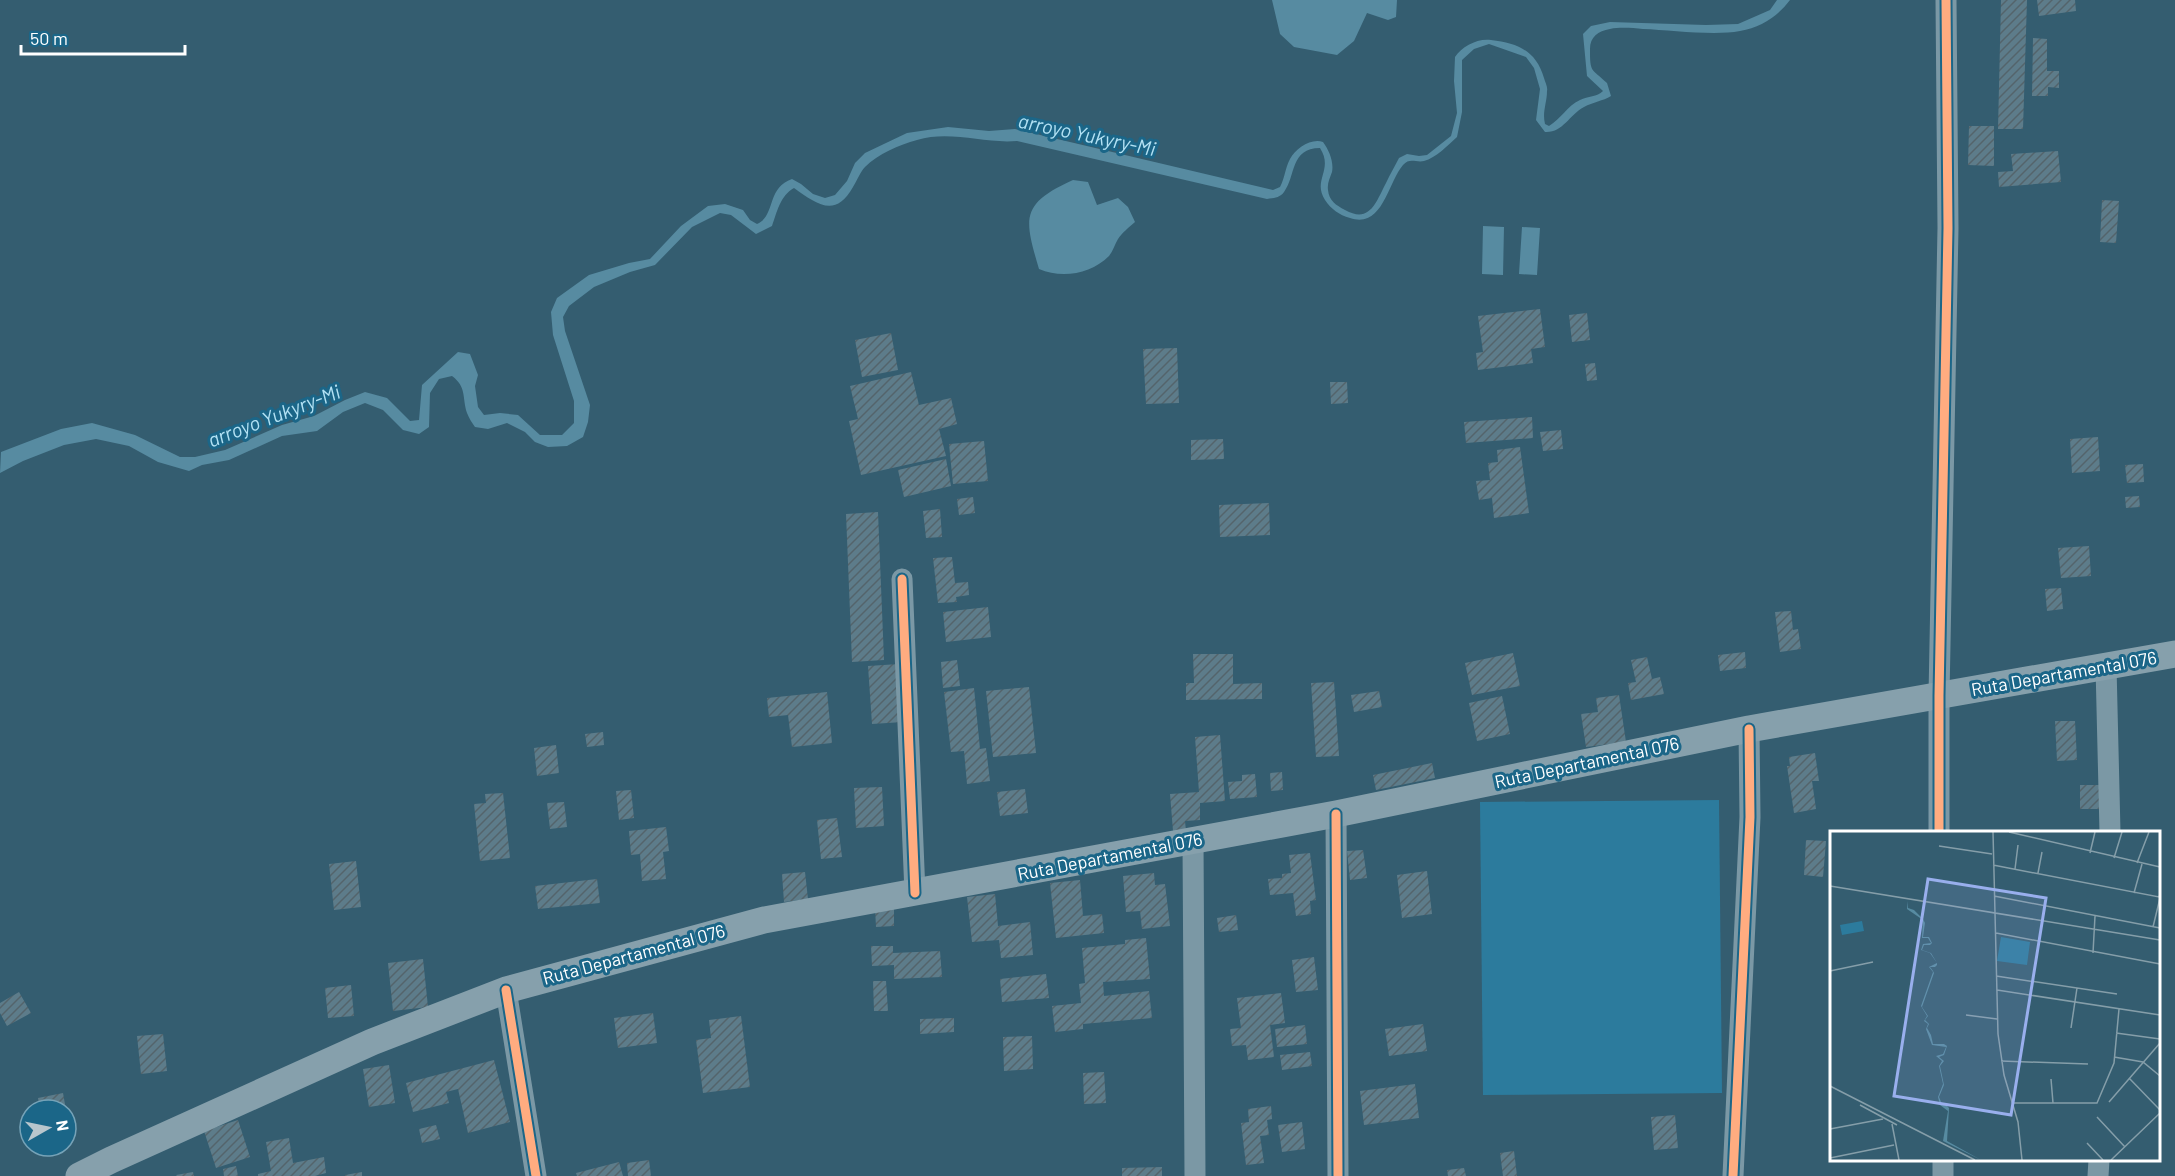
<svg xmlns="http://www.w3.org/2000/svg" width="2175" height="1176" font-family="Barlow,sans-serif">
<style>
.garden{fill:#2c7b9d}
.water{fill:#578ba1}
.building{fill:url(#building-hatch)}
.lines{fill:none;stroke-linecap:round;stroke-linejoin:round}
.minor{stroke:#7b98a5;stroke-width:21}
.major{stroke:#86a0ac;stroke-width:27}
.cycleway-casing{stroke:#1b6688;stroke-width:13}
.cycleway{stroke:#ffac80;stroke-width:9}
.labels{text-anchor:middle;stroke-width:6;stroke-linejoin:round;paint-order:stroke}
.street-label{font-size:18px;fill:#fff;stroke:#1b6688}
.water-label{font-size:20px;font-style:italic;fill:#b3e2f4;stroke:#1b6688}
.inset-road{fill:none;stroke:#859ea9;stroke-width:1.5}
.view{fill:#99afed;fill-opacity:0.15;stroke:#99afed;stroke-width:3}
.inset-edge{fill:none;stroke:#fff;stroke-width:3}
</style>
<defs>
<pattern id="building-hatch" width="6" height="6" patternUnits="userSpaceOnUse" patternTransform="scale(1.5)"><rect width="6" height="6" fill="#5d7c8a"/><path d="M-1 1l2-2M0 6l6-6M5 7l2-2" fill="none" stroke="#54646b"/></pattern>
</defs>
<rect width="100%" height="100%" fill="#345d70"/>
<path class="garden" d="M1719 800 1722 1093 1483 1095 1480 802Z"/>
<path class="water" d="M1272 0H1397L1396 17 1388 20 1367 13 1354 41 1337 55 1294 47 1280 34Z
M1777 0H1790C1777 17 1761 27 1740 31 1714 36 1670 30 1643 29 1632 28 1620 27 1610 29 1598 31 1590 37 1590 49 1590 73 1591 68 1607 83L1611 96C1603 101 1593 102 1584 107 1569 115 1563 133 1545 132L1536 120 1540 89 1534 68 1526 57 1489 44 1474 49 1462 60V112L1457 137C1448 145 1436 158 1424 161 1416 163 1410 157 1403 165 1388 182 1383 229 1350 218 1339 215 1331 209 1325 200 1312 180 1334 170 1320 148 1290 148 1296 176 1284 192 1280 198 1273 198 1267 199L1017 141C984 144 951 130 917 140 899 145 878 154 865 167 860 172 857 181 853 187 835 219 817 204 794 188 780 196 777 212 772 226L756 234 731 215 720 213 692 227 655 265 630 272 594 287 569 306 563 317 565 331 590 405 588 422 583 437 567 446 548 447 535 442 525 432 507 423 488 429 475 427C472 423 469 418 467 413 462 398 467 387 452 376L439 379 430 393 429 427 419 434 403 430 383 410 365 403 343 412 317 431 282 436 229 460 202 465 189 471 158 462 129 446 96 439 64 445 23 461 0 473 1 452 61 429 92 423 135 435 180 457H195L225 450 282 425 314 416 345 400 365 392 387 398 410 421 419 420 422 385 458 352 470 354 478 375 475 386 478 407 484 415 500 413 518 415 540 435H562L574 423V401L553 335 551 312 557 298 589 275 629 263 650 259 681 226 708 206 725 204 743 210 750 220 757 224C776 216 766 188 792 179L801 184 813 194 825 198 835 195 847 181 855 163 865 153 907 133 948 127 989 131 1015 129 1273 190 1280 187C1285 178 1285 168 1290 159 1296 148 1311 138 1323 142 1329 150 1334 162 1332 172 1330 178 1327 183 1328 190 1329 201 1336 205 1345 210 1370 224 1376 202 1386 183 1390 174 1395 166 1399 158L1407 154 1419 156 1427 155 1451 136 1457 113 1454 81 1455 57C1462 46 1478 38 1491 40 1518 43 1536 51 1544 78 1545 82 1548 87 1547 91 1547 103 1542 112 1545 124L1549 126C1561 119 1567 106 1580 100 1588 96 1597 97 1603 91L1587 76 1583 34 1591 26 1610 22 1706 25 1738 24 1770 10Z
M1073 180 1088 182 1097 205 1118 198 1128 207 1135 222C1129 227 1122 233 1118 239 1115 244 1113 251 1109 256 1091 274 1062 279 1039 269 1024 218 1020 204 1073 180Z
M1483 226 1504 227 1503 275 1482 274Z
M1522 227 1540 228 1537 275 1519 274Z"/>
<path class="building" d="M2001 0H2027L2023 129H1998Z
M2037 0H2075L2076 11 2039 16Z
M2033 38 2047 39V71H2059V88L2048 87V96H2032Z
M1969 126H1994V166L1968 165Z
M2058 151 2061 182 1999 187 1998 172 2013 171 2011 154Z
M2102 200 2119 201 2116 243 2100 242Z
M1540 309 1545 347 1531 349 1533 363 1478 370 1476 353 1483 352 1478 316Z
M1587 313 1590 340 1572 342 1569 315Z
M891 333 898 370 862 377 855 340Z
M1177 348 1179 403 1146 404 1143 349Z
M1595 363 1597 380 1587 381 1585 364Z
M911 372 919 405 951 398 957 424 939 429 946 456 861 475 849 421 858 419 850 386Z
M1330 382H1347L1348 403 1331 404Z
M1532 417 1533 438 1466 443 1464 422Z
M1561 430 1563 449 1543 451 1540 432Z
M2098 437 2100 471 2072 473 2070 439Z
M1223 439 1224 459 1191 460V440Z
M984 441 988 481 953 484 949 444Z
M1520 447 1529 513 1494 518 1492 498 1479 500 1476 481 1490 480 1488 463 1498 462 1497 450Z
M946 459 951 486 904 497 898 470Z
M2143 464 2144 482 2127 483 2125 465Z
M2139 496 2140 507 2126 508 2125 497Z
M973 497 975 513 959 515 957 499Z
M1269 503 1270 535 1220 537 1219 505Z
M940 509 942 537 926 538 923 511Z
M878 512 884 660 852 662 846 514Z
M2089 546 2091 576 2061 578 2058 548Z
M952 557 955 583 968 582 969 595 956 597 957 602 938 603 933 558Z
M2061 588 2063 609 2047 611 2045 589Z
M988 607 991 637 946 642 943 612Z
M1791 611 1793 630 1798 629 1801 649 1780 652 1775 612Z
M1745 652 1746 668 1720 671 1718 655Z
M1513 653 1520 686 1472 695 1465 663Z
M1193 654H1233V684L1262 683V699L1186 700V683H1194Z
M1647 657 1652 679 1660 677 1664 694 1631 700 1628 683 1636 682 1631 660Z
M957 660 960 686 943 688 941 662Z
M899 664 903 722 872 724 868 666Z
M1334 682 1339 756 1316 757 1311 683Z
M1029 687 1036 753 993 757 986 691Z
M974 688 980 749 986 748 990 781 967 784 964 751 951 752 944 692Z
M1379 691 1382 707 1354 712 1351 695Z
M827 692 832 743 792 747 788 715 769 717 767 698Z
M1619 695 1626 742 1586 747 1581 714 1598 712 1596 698Z
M1502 696 1510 734 1477 741 1469 703Z
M2055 721H2075L2077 760 2057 761Z
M603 732 604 745 587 747 585 734Z
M1220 735 1225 801 1200 803V820L1185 821 1186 831H1173L1170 794 1199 792 1195 737Z
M556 745 559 773 537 776 534 748Z
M1815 753 1819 781H1812L1816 809 1794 813 1787 766H1790L1789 757Z
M1432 763 1435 778 1376 790 1373 775Z
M1282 772 1283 790 1271 791 1270 773Z
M1255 774 1257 797 1230 799 1228 782 1242 781V775Z
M2080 785H2099L2100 809H2080Z
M882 787 884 826 856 828 854 788Z
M1025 789 1028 813 1000 816 997 792Z
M631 790 634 818 619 820 616 791Z
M503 793 510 858 480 861 474 804 486 803 485 794Z
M564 802 567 827 550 829 547 803Z
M837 818 842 857 821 859 817 820Z
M666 827 669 851 663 852 666 879 642 881 640 854 631 855 629 831Z
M1806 840 1826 841 1823 877 1804 875Z
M1363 850 1367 878 1350 880 1347 851Z
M1310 853 1316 900 1310 901 1311 914 1296 916 1293 893 1270 895 1268 879 1282 878V874L1291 873 1289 855Z
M356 861 361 907 334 910 329 864Z
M1427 871 1432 914 1402 918 1397 875Z
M805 872 808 899 784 902 782 874Z
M1154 873 1155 885 1165 884 1170 926 1142 929 1140 911 1126 912 1123 876Z
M597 879 600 903 538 909 535 886Z
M1080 880 1083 916 1102 914 1104 933 1056 938 1050 883Z
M995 894 998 926 1030 922 1033 955 1001 958 999 940 972 942 967 897Z
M875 908H894V926L876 927Z
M1236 915 1238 930 1219 932 1217 918Z
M1146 938 1150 979 1103 982 1104 996 1149 991 1152 1018 1083 1024V1029L1055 1032 1052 1006 1081 1003 1079 984 1085 983 1082 948 1125 944V940Z
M871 946H893V953L940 951 942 977 894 979V965L872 966Z
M1314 957 1318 990 1296 992 1292 960Z
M423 959 428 1007 393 1011 388 963Z
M1046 974 1049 998 1002 1002 1000 979Z
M873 981H886L888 1011H874Z
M351 985 354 1016 328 1018 325 988Z
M19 992 31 1013 7 1026 0 1013V1003Z
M1281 993 1285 1023 1270 1025 1274 1057 1248 1060 1246 1045 1232 1046 1230 1029 1241 1028 1237 998Z
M653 1013 657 1043 618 1048 614 1018Z
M741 1016 750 1087 703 1093 696 1040 711 1038 709 1020Z
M954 1018V1032L920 1034V1019Z
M1423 1024 1427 1051 1389 1056 1385 1029Z
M1305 1025 1307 1044 1277 1047 1275 1029Z
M163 1034 167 1071 141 1074 137 1036Z
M1032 1036 1033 1069 1004 1071 1003 1037Z
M1310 1052 1312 1066 1282 1070 1280 1055Z
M494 1060 510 1122 468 1133 458 1089 446 1092 449 1103 413 1112 406 1083Z
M389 1065 395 1103 369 1107 363 1069Z
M1104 1072 1106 1103 1084 1104 1083 1073Z
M1415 1084 1419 1118 1364 1125 1360 1091Z
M63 1093 66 1110H40L38 1098Z
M1271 1106 1272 1119 1267 1120 1269 1135 1260 1136 1264 1163 1246 1165 1241 1123 1249 1122 1248 1109Z
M66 1113 73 1143 66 1144Z
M1675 1115 1678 1148 1654 1150 1651 1117Z
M238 1120 250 1157 216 1168 204 1131Z
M1302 1122 1305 1149 1282 1152 1278 1125Z
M436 1125 440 1139 422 1143 419 1129Z
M289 1138 293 1163 324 1157 326 1173 315 1176H258V1174L271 1171 266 1142Z
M1514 1151 1517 1176H1503L1500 1153Z
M649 1160 651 1176H628L627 1163Z
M619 1162 623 1176H577L576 1173Z
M236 1166 238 1176H224L223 1169Z
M1162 1167V1176H1122V1168Z
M1464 1168 1466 1176H1448L1447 1170Z
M193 1172 194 1176H177L176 1175Z
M362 1172V1176H345V1175Z"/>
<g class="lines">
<path class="minor" d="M902 579 915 893
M2106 666 2110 832
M1336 814 1338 1176
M1939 832V696L1948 228 1946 0
M1193 841 1195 1176
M506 990 536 1176
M1943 1160V1176
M1733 1176 1750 817 1749 729
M2098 1176 2099 1160"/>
<path class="major" d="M79 1176 111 1160 372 1042 506 990 764 920 1336 814 1749 729 2175 654"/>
<defs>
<path id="cycleway" d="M902 579 915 893
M1336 814 1338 1176
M1939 832V696L1948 228 1946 0
M506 990 536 1176
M1733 1176 1750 817 1749 729"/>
</defs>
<use href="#cycleway" class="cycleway-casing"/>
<use href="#cycleway" class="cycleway"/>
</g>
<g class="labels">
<g class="street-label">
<text transform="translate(2064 674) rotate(-10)" y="6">Ruta Departamental 076</text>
<text transform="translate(1587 763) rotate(-12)" y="6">Ruta Departamental 076</text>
<text transform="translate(1110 857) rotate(-11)" y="6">Ruta Departamental 076</text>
<text transform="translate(634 955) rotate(-15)" y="6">Ruta Departamental 076</text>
</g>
<g class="water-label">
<text transform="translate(1087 135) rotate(12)" y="7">arroyo Yukyry-Mi</text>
<text transform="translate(274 416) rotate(-21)" y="7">arroyo Yukyry-Mi</text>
</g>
</g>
<g transform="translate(1830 831)">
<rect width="330" height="330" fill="#345d70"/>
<path d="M32 90 34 100 12 104 10 94ZM171 106 200 111 197 134 167 130Z" fill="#2c7b9d"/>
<path d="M78 70V77L84 79 93 88 95 92 93 106H99L102 112 100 114H94L92 119 101 122 107 132V134L105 136H100L103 140 104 142 92 176 98 185 95 189 99 193 97 197 101 204 103 213H114L117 215 114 224 109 226 114 230 110 235 114 254 109 266 112 273 117 275 119 277 117 310 151 329 113 310 118 280 110 274 108 266 113 253 109 235 112 230 106 225 113 223 116 216 102 214 96 198 98 193 94 190 97 185 91 175 103 141 99 136 107 132 100 122 91 119 93 113 101 112 98 107H92L93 89 77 78Z" fill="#578ba1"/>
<path class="inset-road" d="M163 1 168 203 174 244 188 291 192 329M179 1 330 36M109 15 162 23M260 22 265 1M284 27 292 1M307 32 319 1M163 34 329 66 330 63M185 38 188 14M208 42 212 21M0 55 330 109M304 62 312 33M164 65 330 97M323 96 330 67M166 102 330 133M263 122 265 85M0 140 43 131M166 145 287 163M167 159 330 184M136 184 167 188M241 197 247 157M286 202 330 208M284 226 313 231 330 245M171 230 258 233M299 247 330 279M0 255 145 329M279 271 330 212M183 272H223L221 248M223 272H267L284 232 289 178M30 274 67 294M267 286 295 316M62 293 69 329M0 298 53 288M257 312 273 329M0 327 64 314M281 329 330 282"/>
<path class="view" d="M98 48 216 67 181 284 64 265Z"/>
<rect width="330" height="330" class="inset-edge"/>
</g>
<g transform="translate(48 1128) rotate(81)"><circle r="28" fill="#1b6688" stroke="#76a3b8" stroke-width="1.5"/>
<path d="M0-4.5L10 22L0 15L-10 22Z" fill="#b8c6cd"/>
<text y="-9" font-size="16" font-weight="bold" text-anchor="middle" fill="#ffffff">N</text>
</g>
<path d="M21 45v9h164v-9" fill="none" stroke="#ffffff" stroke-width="3"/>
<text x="30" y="45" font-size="18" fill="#ffffff" stroke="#1b6688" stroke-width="4.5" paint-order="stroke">50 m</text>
</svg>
